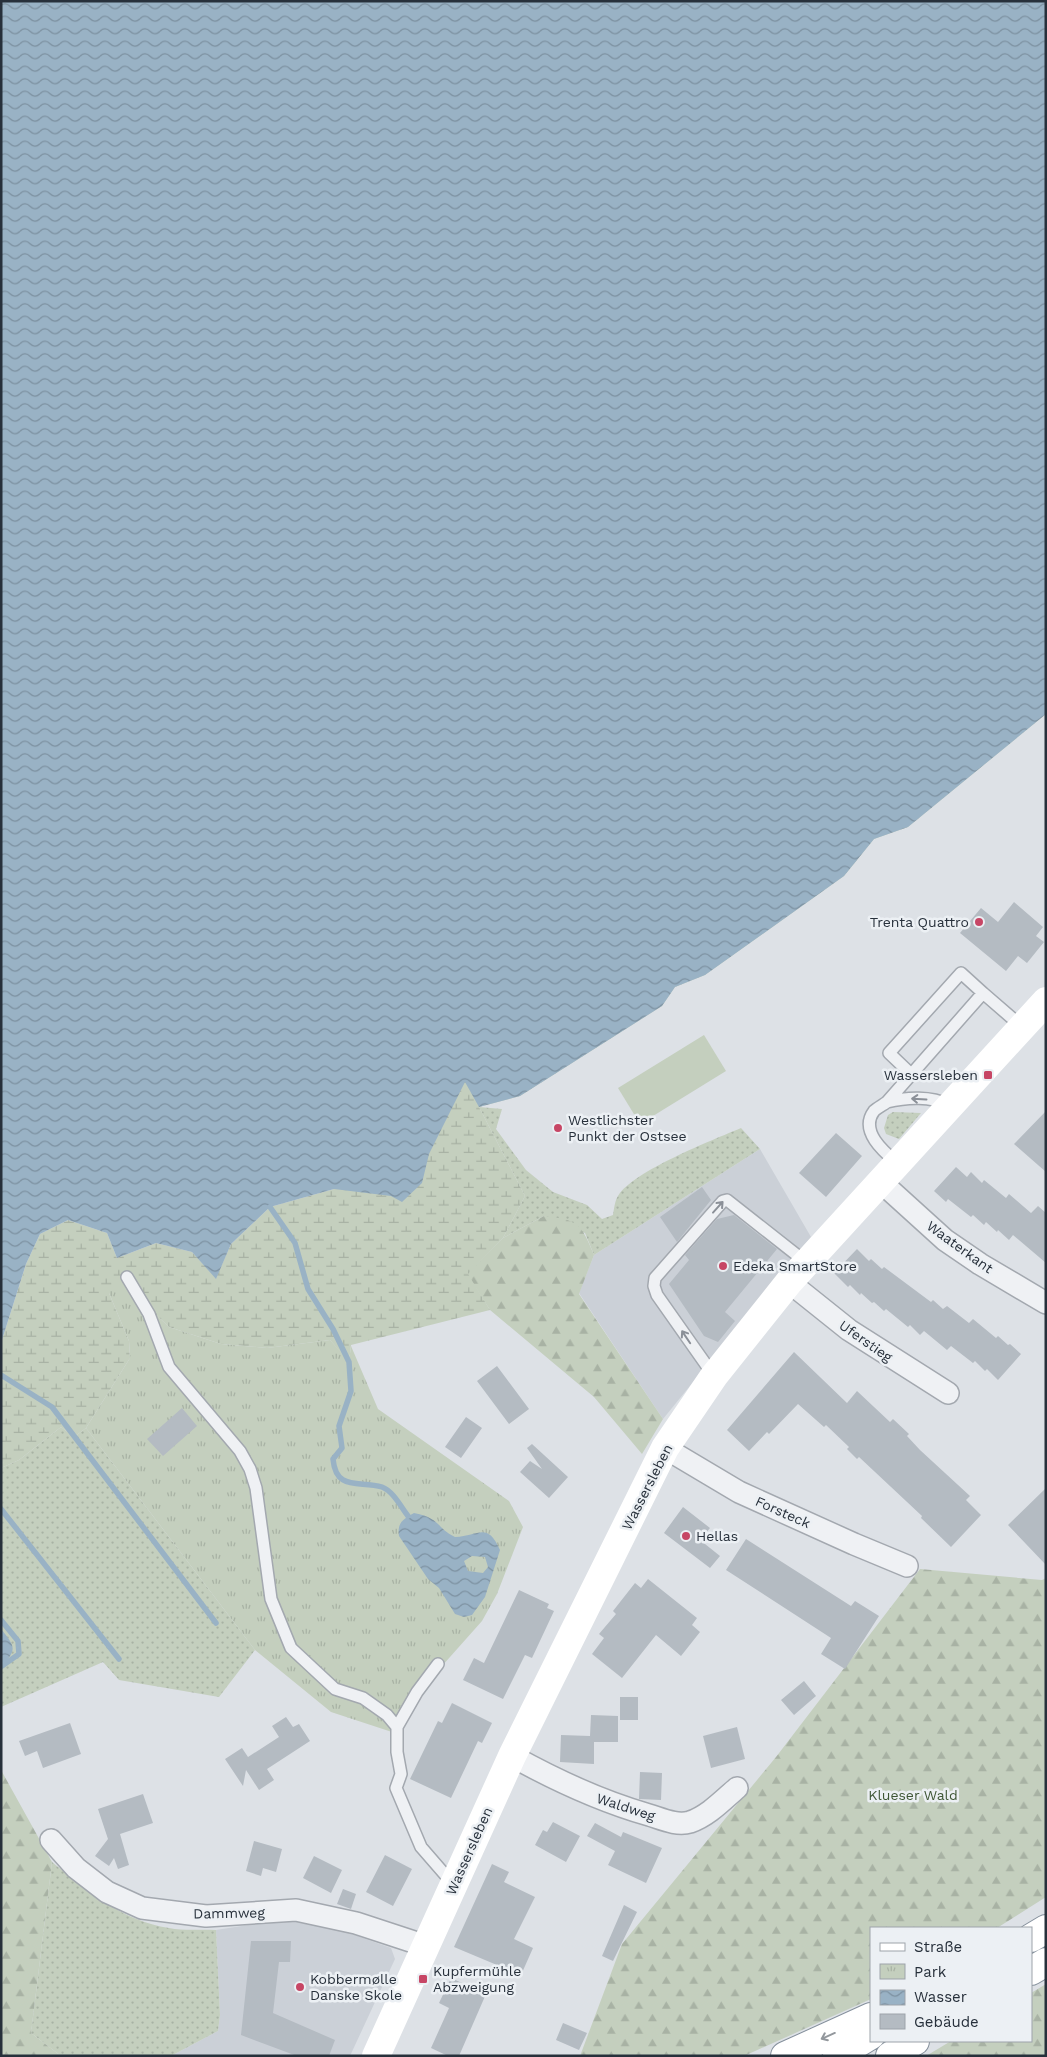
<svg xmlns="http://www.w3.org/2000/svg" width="1047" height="2057" font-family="'Work Sans',sans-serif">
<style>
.built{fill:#cbd0d7}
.grass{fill:url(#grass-dots)}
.forest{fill:url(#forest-firs)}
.wetland{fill:url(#wetland-marsh)}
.park{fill:url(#park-tufts)}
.pitch{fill:#c4cfbe}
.water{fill:url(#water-waves);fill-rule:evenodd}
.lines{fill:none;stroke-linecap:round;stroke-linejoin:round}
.stream{stroke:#99b2c5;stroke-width:5.5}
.building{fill:#b4bbc2}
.lane-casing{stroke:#a3a8af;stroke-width:14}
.street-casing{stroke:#a3a8af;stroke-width:24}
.highway-casing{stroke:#85909c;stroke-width:30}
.lane{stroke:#eff1f4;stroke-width:11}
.street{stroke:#eff1f4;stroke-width:21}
.secondary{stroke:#fff;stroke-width:28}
.highway{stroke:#fff;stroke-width:28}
.oneway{stroke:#8b9098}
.oneway2{stroke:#93989d}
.poi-dot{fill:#c74665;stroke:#ecf0f4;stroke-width:2}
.labels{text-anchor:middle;stroke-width:5;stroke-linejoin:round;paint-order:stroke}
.poi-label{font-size:14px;fill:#27303b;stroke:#ecf0f4;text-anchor:start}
.street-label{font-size:14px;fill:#27303b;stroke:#ecf0f4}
.park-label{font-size:14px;fill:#3e5635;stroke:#ecf0f4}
</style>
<defs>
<pattern id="grass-dots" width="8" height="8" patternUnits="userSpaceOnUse" patternTransform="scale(1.25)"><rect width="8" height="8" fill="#c4cfbe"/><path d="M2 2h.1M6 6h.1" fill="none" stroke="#a8b2a4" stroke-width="1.8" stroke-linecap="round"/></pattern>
<pattern id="forest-firs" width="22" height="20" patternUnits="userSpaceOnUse" patternTransform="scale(1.25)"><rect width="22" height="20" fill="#c4cfbe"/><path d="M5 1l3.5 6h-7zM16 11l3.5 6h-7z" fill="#a8b2a4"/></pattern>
<pattern id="wetland-marsh" width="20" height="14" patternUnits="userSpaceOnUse" patternTransform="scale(1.25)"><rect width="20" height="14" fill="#c4cfbe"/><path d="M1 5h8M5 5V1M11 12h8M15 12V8" fill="none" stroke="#a8b2a4"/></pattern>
<pattern id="park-tufts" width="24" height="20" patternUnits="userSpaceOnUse" patternTransform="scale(1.25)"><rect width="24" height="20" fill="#c4cfbe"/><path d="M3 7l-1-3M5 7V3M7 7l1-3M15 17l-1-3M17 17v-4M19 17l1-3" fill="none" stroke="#a8b2a4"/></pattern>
<pattern id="water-waves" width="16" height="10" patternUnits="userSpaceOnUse" patternTransform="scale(1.25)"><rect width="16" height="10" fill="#99b2c5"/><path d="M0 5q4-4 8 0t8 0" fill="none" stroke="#7d91a1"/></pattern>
</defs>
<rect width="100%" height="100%" fill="#dde1e6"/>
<path class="built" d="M760 1149 811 1237 663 1419 579 1293 594 1255Z
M287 1919 321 1923 391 1948 395 1959 350 2056H171L218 2031 220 2015 216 1930Z"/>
<path class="grass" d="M479 1107 502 1109 496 1129 526 1170 553 1192 587 1205 602 1219 613 1215C614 1209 615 1200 618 1196 633 1171 713 1140 741 1128L760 1149 594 1255 585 1233 544 1216 503 1238 525 1196Z
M893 1112 921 1113 899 1139 886 1134 884 1128 888 1115Z
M61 1427 74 1437 86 1428 255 1650 219 1697 119 1680 103 1662 1 1707V1468L19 1460Z
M52 1862C88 1891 122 1921 169 1928 184 1931 200 1929 216 1930L220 2015 218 2031 171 2056H61L31 2033Z"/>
<path class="forest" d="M544 1216C578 1220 581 1223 594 1255L579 1294 663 1419 642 1454 594 1397 490 1310 467 1274 503 1238Z
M920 1569 1042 1580 1046 1578V1897L997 1928H871V1999L744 2056H580L622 1944 776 1757Z
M1 1770 52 1862 31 2033 61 2056H1Z
M1046 1984V2056H926L951 2041H1031V1993Z"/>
<path class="wetland" d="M1046 714 908 827 874 839 844 876 705 975 675 987 662 1006 520 1096 479 1107 525 1196 503 1238 468 1274 490 1310 351 1345 349 1362 330 1340 267 1348 221 1344 169 1327 150 1309 109 1293 129 1341 130 1358 86 1428 74 1437 61 1427 19 1460 1 1468V1343L26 1264 40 1234 68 1220 107 1233 117 1258 156 1243 192 1252 216 1278 231 1244 270 1207 334 1189 451 1077Z"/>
<path class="park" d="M131 1274 150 1309 169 1327 221 1344 267 1348 330 1340 349 1361 351 1346 378 1409 509 1501 523 1527 497 1594 482 1621 442 1666 421 1695 398 1734 331 1712 255 1650 86 1428 130 1358 129 1341 109 1293 115 1278Z"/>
<path class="pitch" d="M704 1035 726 1071 640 1124 618 1088Z"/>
<path class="water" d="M1 1H1046V714L908 827 874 839 844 876 705 975 675 987 662 1006 520 1096 479 1107 465 1082 429 1154 422 1183 402 1202 391 1196 334 1189 270 1207 231 1244 216 1279 192 1252 156 1243 117 1258 107 1233 68 1220 40 1234 26 1264 1 1343Z
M414 1513C441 1518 436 1528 455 1537 479 1536 487 1521 500 1550L485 1597 472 1615 464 1617 455 1614 439 1588 428 1579 399 1536C397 1523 403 1519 414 1513ZM472 1556 485 1557 488 1567 483 1573 468 1571 464 1561Z
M1 1629C15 1646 18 1650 1 1666Z"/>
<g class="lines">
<path class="stream" d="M270 1207 295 1243 308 1289 333 1329 349 1362 351 1391 339 1426 342 1448 333 1459C336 1492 360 1480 382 1487 393 1491 401 1507 408 1516
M1 1375 52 1407 216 1623
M1 1509 119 1659
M1 1620 18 1641 19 1654 2 1666"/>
</g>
<path class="building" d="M1014 902 1043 927 1036 936 1044 942 1027 963 1018 956 1006 971 960 933 981 908 998 922Z
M1046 1111V1172L1014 1144Z
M836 1133 862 1156 826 1197 799 1173Z
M956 1167 967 1177 971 1172 982 1183 984 1180 1006 1198 1009 1194 1031 1213 1038 1206 1046 1213V1263L1013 1235 1009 1240 998 1230 997 1232 986 1222 984 1225 973 1215 971 1217 948 1199 946 1202 934 1191Z
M702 1187 711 1200 677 1242 660 1217Z
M734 1215 777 1249 725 1312 735 1321 718 1342 704 1336 669 1284 689 1260 685 1255 717 1219Z
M857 1249 869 1261 871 1259 882 1269 884 1267 931 1302 933 1300 943 1309 947 1306 969 1323 973 1319 996 1338 998 1336 1008 1345 1010 1344 1021 1354 998 1380 987 1369 985 1371 975 1361 973 1363 951 1346 947 1350 924 1331 920 1335 910 1325 908 1327 886 1309 884 1311 874 1302 872 1303 861 1293 860 1295 850 1285 848 1287 834 1273Z
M794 1352 847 1403 857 1391 890 1422 893 1419 909 1434 907 1436 920 1450 970 1496 966 1500 981 1515 951 1547 921 1518 922 1516 859 1457 857 1459 847 1449 849 1447 826 1425 824 1427 798 1404 769 1434 767 1432 749 1451 727 1430Z
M497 1366 529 1409 509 1424 477 1381Z
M182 1408 197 1426 163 1456 147 1439Z
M466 1417 482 1428 461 1458 445 1447Z
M532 1444 568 1477 549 1498 520 1472 530 1461 542 1469 527 1448Z
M1046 1488V1565L1008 1525Z
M683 1507 710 1528 700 1540 720 1556 710 1568 664 1533Z
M746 1539 851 1606 855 1601 879 1616 845 1669 821 1654 831 1638 726 1570Z
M648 1579 697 1618 692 1625 700 1632 681 1656 656 1635 622 1678 592 1654 604 1638 599 1634 616 1614 613 1611 635 1583 641 1588Z
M519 1590 549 1604 547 1608 554 1611 532 1658 525 1655 503 1699 463 1680 474 1658 484 1663Z
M804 1681 816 1696 794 1715 781 1700Z
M620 1697H638V1720H620Z
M452 1703 492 1723 482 1743 478 1741 451 1798 410 1779 438 1721 442 1723Z
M591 1715 618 1716V1742H594V1764L560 1762 561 1735 590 1736Z
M286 1717 293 1727 299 1724 310 1741 267 1769 274 1780 259 1790 246 1770 243 1786 225 1759 242 1748 248 1757 279 1737 272 1726Z
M70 1723 81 1754 43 1768 37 1751 25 1756 19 1741Z
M737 1727 745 1759 711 1768 703 1736Z
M640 1772 662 1773 661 1800 639 1799Z
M143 1794 153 1823 120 1834 129 1865 118 1869 114 1858 109 1866 95 1856 108 1839 98 1809Z
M553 1822 580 1836 566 1862 535 1845 543 1830 547 1832Z
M595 1823 621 1837 623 1832 662 1848 646 1883 608 1865 615 1851 587 1836Z
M254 1841 282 1849 276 1872 263 1868 261 1876 246 1871Z
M385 1855 412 1869 393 1906 366 1892Z
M314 1856 342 1870 331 1893 303 1878Z
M492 1864 509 1872 504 1882 535 1897 514 1939 533 1948 521 1975 454 1947Z
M343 1889 356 1894 351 1909 337 1904Z
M624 1905 637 1912 613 1961 602 1956Z
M251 1941H291L290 1962H279L273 2013 335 2040 329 2056H297L241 2035Z
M451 1978 486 1994 459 2056H448L431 2048 449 2008 439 2003Z
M563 2023 587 2033 579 2050 556 2040Z"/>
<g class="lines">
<defs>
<path id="lane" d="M911 1074 889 1053 961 973 983 993
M887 1102C907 1097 931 1096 949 1105
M897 1163C884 1152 859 1131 874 1111 877 1108 883 1105 887 1102L983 993 1021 1026
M127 1277 149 1314 169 1367 240 1451 250 1469 256 1488 271 1599 291 1648 335 1689 363 1698 387 1715 397 1727
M714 1376 657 1295 654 1286 655 1278 723 1201 727 1200 807 1263
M438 1664 417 1692 397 1727V1752L401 1774 396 1788 421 1847 454 1885"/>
<path id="street" d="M881 1182 945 1240 980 1264 1046 1303
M789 1282 849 1330 948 1393
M665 1448 739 1492 854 1544 907 1566
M512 1756C557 1781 600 1801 649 1815 662 1819 677 1826 690 1822 708 1816 723 1800 737 1788
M51 1840 76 1868 107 1892 142 1908 206 1916 296 1910 356 1923 426 1946"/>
<path id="highway" d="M1031 1938 1046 1929
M1031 1971 1046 1962
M785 2056 871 2017
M837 2056 871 2035
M890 2056 915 2041"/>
</defs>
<use href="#lane" class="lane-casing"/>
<use href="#street" class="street-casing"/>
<use href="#highway" class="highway-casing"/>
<use href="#lane" class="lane"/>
<use href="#street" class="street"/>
<path class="secondary" d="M376 2056 512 1756 665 1448 714 1376 789 1282 1046 1001"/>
<use href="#highway" class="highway"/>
</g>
<defs><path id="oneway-shaft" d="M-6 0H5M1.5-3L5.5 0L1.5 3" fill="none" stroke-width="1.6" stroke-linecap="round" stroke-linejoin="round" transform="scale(1.25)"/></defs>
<g class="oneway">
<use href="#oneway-shaft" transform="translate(919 1099) rotate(-177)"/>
<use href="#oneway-shaft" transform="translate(718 1207) rotate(-48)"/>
<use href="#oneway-shaft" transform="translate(686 1337) rotate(-124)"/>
</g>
<use class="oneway2" href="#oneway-shaft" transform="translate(828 2036) rotate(156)"/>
<g class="poi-dot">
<circle cx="979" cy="922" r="5"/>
<rect x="983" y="1070" width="10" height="10" rx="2.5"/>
<circle cx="558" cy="1128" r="5"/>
<circle cx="723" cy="1266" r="5"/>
<circle cx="686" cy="1536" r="5"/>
<rect x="418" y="1974" width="10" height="10" rx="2.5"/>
<circle cx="300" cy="1987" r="5"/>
</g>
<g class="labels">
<g class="poi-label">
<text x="969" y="927" text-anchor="end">Trenta Quattro</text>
<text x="978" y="1080" text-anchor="end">Wassersleben</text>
<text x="568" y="1125">Westlichster<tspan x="568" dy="16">Punkt der Ostsee</tspan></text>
<text x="733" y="1271">Edeka SmartStore</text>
<text x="696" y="1541">Hellas</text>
<text x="433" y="1976">Kupfermühle<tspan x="433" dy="16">Abzweigung</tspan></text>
<text x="310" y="1984">Kobbermølle<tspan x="310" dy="16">Danske Skole</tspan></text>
</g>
<g class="street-label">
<text transform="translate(960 1247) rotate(36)" y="5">Waaterkant</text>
<text transform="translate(866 1341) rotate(35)" y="5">Uferstieg</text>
<text transform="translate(647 1487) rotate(-63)" y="5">Wassersleben</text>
<text transform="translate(783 1512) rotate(24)" y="5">Forsteck</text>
<text transform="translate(626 1807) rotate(18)" y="5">Waldweg</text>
<text transform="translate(469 1851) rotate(-66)" y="5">Wassersleben</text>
<text transform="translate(229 1913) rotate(-1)" y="5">Dammweg</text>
</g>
<g class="park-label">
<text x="913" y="1800">Klueser Wald</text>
</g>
</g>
<rect width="1047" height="2057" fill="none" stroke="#27303b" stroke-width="5"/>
<rect x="870" y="1927" width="162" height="115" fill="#ecf0f4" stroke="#9da3aa"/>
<rect x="880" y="1943" width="25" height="8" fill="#ffffff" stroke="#9da3aa"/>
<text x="914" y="1952" font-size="15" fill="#27303b">Straße</text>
<rect x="880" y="1964" width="25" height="15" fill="url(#park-tufts)" stroke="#9da3aa"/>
<text x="914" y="1977" font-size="15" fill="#27303b">Park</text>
<rect x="880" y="1990" width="25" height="15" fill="url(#water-waves)" stroke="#9da3aa"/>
<text x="914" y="2002" font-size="15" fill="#27303b">Wasser</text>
<rect x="880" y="2014" width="25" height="15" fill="#b4bbc2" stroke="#9da3aa"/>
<text x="914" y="2027" font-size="15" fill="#27303b">Gebäude</text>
</svg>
